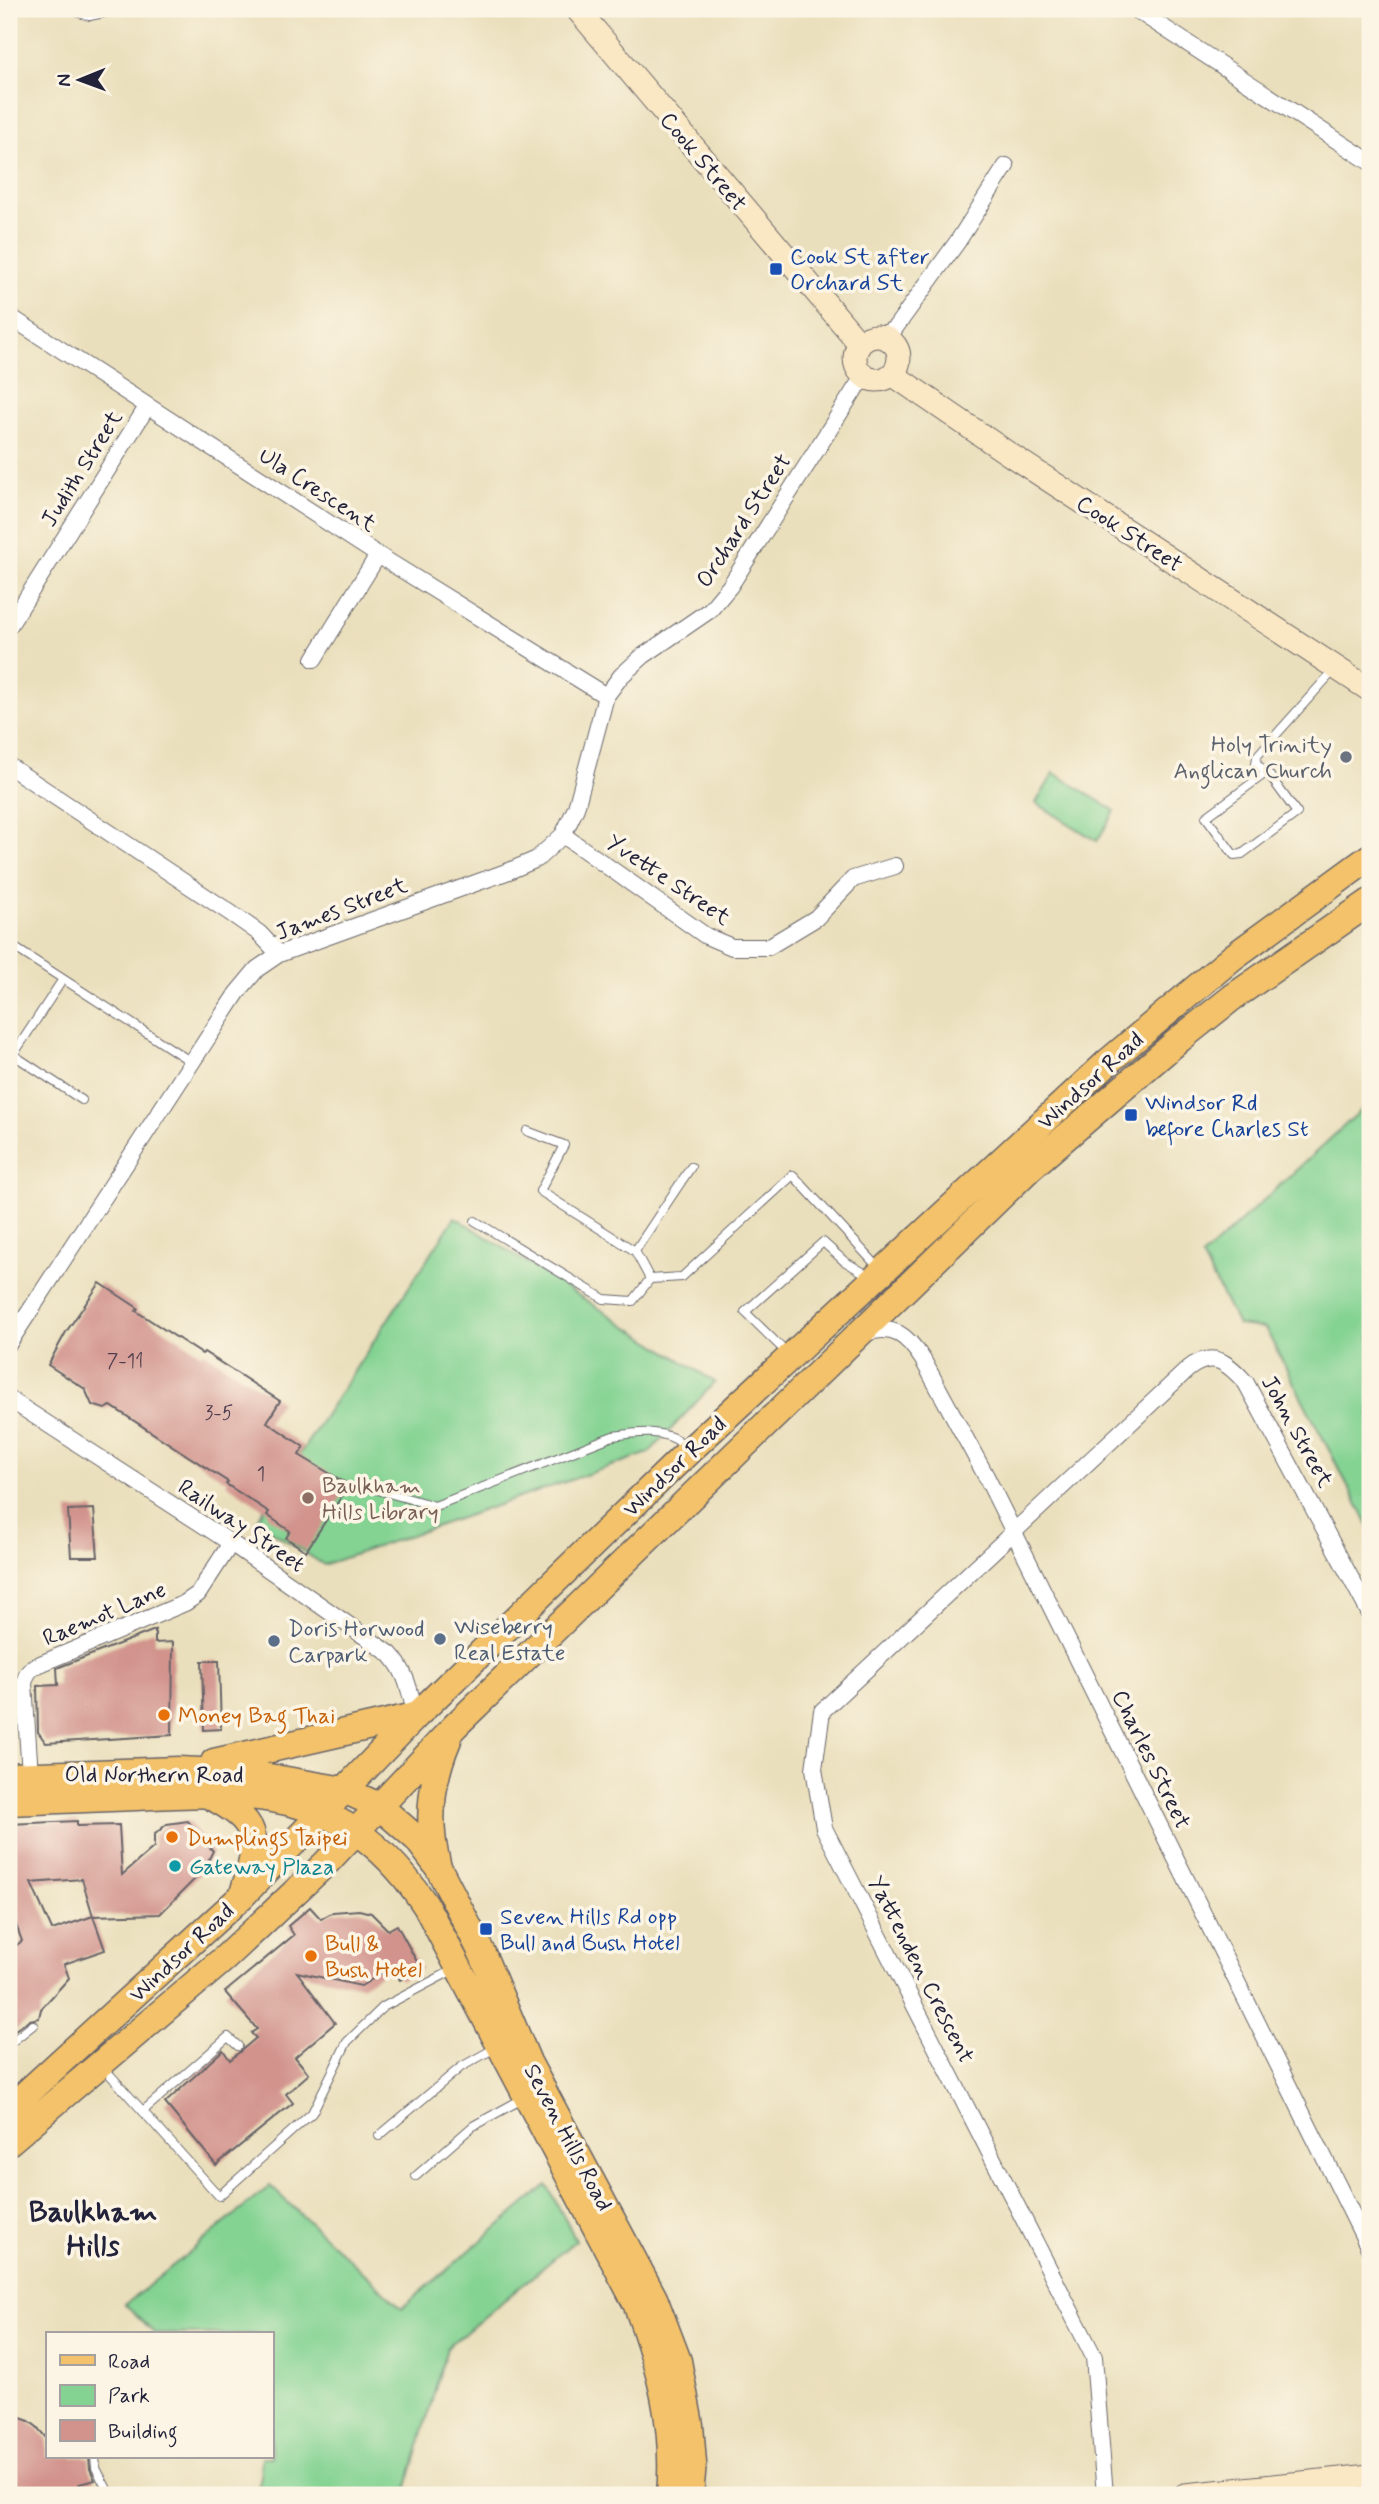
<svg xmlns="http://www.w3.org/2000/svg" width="1379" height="2504" font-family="Mynerve,sans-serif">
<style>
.green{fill:#84d393;stroke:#537a67;stroke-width:2}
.building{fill:#d1938c;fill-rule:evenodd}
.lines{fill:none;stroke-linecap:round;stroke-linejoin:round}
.lane-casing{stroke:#686468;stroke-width:10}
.street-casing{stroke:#686468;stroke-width:18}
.secondary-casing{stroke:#686468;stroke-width:25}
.primary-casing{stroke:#686468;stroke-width:29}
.lane{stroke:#fff;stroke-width:8}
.street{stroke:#fff;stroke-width:16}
.secondary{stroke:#fae7c3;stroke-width:23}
.primary{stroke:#f3c26a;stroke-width:26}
.transit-dot{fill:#1a4fb4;stroke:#fcf5e5;stroke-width:2.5}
.worship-dot{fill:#6b7280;stroke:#fcf5e5;stroke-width:2.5}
.education-dot{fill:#8d6e63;stroke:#fcf5e5;stroke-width:2.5}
.service-dot{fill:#5c6f8a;stroke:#fcf5e5;stroke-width:2.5}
.food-dot{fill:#e8710a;stroke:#fcf5e5;stroke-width:2.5}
.culture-dot{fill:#0f9aa8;stroke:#fcf5e5;stroke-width:2.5}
.labels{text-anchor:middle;stroke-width:7;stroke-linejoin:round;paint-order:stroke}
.number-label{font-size:19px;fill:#4e3e4f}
.street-label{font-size:23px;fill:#22223b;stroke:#fcf5e5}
.transit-label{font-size:23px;fill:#164399;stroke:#fcf5e5;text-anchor:start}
.worship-label{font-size:23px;fill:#5b616d;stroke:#fcf5e5;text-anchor:end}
.education-label{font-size:23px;fill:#785e54;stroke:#fcf5e5;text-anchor:start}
.service-label{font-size:23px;fill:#4e5e75;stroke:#fcf5e5;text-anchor:start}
.food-label{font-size:23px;fill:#c56008;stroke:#fcf5e5;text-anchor:start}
.culture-label{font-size:23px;fill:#0d838f;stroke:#fcf5e5;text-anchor:start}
.district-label{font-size:30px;font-weight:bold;fill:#22223b;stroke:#fcf5e5}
</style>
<rect width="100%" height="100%" fill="#fcf5e5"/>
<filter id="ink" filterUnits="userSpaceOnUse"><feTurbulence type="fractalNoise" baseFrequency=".0143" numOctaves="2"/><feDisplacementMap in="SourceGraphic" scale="14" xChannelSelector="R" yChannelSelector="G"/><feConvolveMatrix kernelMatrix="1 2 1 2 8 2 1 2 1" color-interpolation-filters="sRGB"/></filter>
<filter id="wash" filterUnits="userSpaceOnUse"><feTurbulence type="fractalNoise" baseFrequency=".00686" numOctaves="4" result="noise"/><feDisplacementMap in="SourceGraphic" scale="28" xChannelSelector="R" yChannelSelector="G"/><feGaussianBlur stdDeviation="1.57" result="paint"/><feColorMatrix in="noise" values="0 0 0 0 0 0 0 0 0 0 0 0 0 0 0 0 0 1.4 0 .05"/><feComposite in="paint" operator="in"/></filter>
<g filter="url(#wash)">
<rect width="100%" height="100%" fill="#eadfbc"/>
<path class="green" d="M1054 773 1115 811 1097 841 1036 803Z
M1370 1102V1528L1265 1328 1238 1325 1202 1257Z
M455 1217 715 1382 649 1453 324 1565 256 1521Z
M547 2185 576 2240 447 2348 405 2495H258L262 2457H271V2334H155L125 2305 270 2186 402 2308Z"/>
<g id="blocks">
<path class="building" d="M100 1283 138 1308 136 1311 202 1354 204 1352 280 1401 267 1422 304 1447 299 1455 349 1485 306 1551 286 1538 290 1531 267 1515 269 1512 226 1484 228 1482 111 1406 105 1409 92 1405 85 1389 48 1365 66 1332Z
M94 1509 98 1557H71L68 1510Z
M155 1630V1643L173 1642 172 1735 46 1743 38 1732 37 1686 58 1685 57 1668Z
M202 1661H219L221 1729 204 1730Z
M77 1821V1826L119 1825 122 1875 154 1847V1835L167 1824 188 1821 213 1851 203 1871 160 1914 93 1916 105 1950 64 1964 69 1978 41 2009 39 2018 30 2020 12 2032 9 2027V1951L22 1941 9 1906V1824ZM82 1879 93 1916 52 1930 31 1883Z
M310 1907 321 1919 333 1912 359 1910 371 1913 388 1930 397 1925 421 1969 400 1980 392 1967 361 1986 297 1972 335 2023 295 2057 309 2074 286 2094 293 2103 216 2165 165 2103 223 2050 230 2060 256 2038 251 2033 257 2029 225 1992 294 1935 288 1926Z
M9 2414 29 2421 37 2427 47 2439V2457H89L90 2469 95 2480 79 2484 88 2495H11L14 2485 9 2469Z"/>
</g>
</g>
<g filter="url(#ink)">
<use href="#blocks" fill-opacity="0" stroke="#686468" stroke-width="2"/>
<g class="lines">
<defs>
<path id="lane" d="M1267 772 1206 817 1234 855 1242 854 1297 813 1267 772 1256 764 1257 756 1334 670
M9 944 193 1063
M9 1052 82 1100
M13 1055 63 979
M527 1131 564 1145 540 1191 635 1251 650 1279
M475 1221 604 1299 633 1301 650 1279 682 1277 793 1175 879 1268
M635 1251 691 1167
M788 1354 745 1312 823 1242 844 1261 871 1277
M360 1485 435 1506 613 1436C639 1432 665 1428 686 1446
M9 2044 33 2025
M103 2067 219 2196 312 2113 347 2042 383 2007 455 1969
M143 2111 228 2037 238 2046
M379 2136 461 2067 497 2047
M416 2176 473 2126 524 2098
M95 2457 96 2468 110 2495"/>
<path id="street" d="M80 9 90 12 104 9
M1135 9 1370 162
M9 316 378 555 606 696
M882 336 895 328 958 241 1006 166
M9 626 147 407
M314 659 378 555
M9 766 232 914 259 933 279 954
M563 835 706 936 732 947H768L816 918 853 879 895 866
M865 1333C894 1324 907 1335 923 1360L986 1476 1370 2250
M9 1343 237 993 257 969 279 954 509 871 537 859 563 835 576 808 606 696 621 676 643 656 710 610 730 586 857 386 869 378
M9 1399 231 1543 390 1654C407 1672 410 1693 416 1716
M30 1775 24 1683 27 1674 33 1667 185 1603 198 1594 231 1543
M1105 2495 1094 2357 824 1828 814 1769 822 1711 1188 1369C1213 1349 1228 1363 1246 1383L1370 1614"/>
<path id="secondary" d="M577 9 860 344
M855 358a22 22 0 1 1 44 0a22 22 0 1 1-44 0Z
M892 374 1006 452 1370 690
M1185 2495 1370 2476"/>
<path id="primary" d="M214 1762 415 1716
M9 1776 178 1770 246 1773 344 1790 379 1806 417 1839 438 1867 482 1953 528 2062 654 2298 678 2361 690 2425 693 2463 690 2495
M208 1795C259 1821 261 1837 244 1890
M9 1802C51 1800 94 1799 136 1797 262 1789 350 1791 426 1906L636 2303C660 2368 676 2425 670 2495
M437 1863C426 1820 431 1780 448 1740
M9 2109 242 1896 416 1716 690 1450 1109 1061 1233 957 1370 857
M9 2142 225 1958 326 1863 455 1726 1030 1168 1180 1039 1233 997 1370 902"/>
</defs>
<use href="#lane" class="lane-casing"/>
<use href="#street" class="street-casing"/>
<use href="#secondary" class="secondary-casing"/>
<use href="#primary" class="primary-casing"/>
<use href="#lane" class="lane"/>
<use href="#street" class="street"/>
<use href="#secondary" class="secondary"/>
<use href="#primary" class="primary"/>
</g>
</g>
<g class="transit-dot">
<rect x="769" y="262" width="14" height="14" rx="3.5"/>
<rect x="1124" y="1108" width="14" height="14" rx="3.5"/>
<rect x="479" y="1922" width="14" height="14" rx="3.5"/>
</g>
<circle class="worship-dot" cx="1346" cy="757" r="7"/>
<circle class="education-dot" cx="308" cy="1498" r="7"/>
<g class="service-dot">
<circle cx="440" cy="1639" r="7"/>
<circle cx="274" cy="1641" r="7"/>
</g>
<g class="food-dot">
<circle cx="164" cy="1715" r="7"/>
<circle cx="172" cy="1837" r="7"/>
<circle cx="311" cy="1956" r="7"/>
</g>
<circle class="culture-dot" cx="175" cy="1866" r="7"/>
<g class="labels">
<g class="number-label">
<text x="125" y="1367">7-11</text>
<text x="219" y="1419">3-5</text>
<text x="261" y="1480">1</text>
</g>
<g class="street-label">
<text transform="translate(704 161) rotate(50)" y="8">Cook Street</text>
<text transform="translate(81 468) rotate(-58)" y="8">Judith Street</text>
<text transform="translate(318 489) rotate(33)" y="8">Ula Crescent</text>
<text transform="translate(743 520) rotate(-57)" y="8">Orchard Street</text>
<text transform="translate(1130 533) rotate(33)" y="8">Cook Street</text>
<text transform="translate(669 879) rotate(34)" y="8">Yvette Street</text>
<text transform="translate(341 908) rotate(-21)" y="8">James Street</text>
<text transform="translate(1090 1080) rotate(-42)" y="8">Windsor Road</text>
<text transform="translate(1298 1431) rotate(61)" y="8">John Street</text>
<text transform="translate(674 1466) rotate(-44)" y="8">Windsor Road</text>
<text transform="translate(242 1525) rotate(34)" y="8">Railway Street</text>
<text transform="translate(104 1613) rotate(-23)" y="8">Raemot Lane</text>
<text transform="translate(1152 1759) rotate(64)" y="8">Charles Street</text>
<text x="154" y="1782">Old Northern Road</text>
<text transform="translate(181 1952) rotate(-43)" y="8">Windsor Road</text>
<text transform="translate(922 1969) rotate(63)" y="8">Yattenden Crescent</text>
<text transform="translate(569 2137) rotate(62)" y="8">Seven Hills Road</text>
</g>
<g class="transit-label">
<text x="790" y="264">Cook St after<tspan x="790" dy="26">Orchard St</tspan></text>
<text x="1145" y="1110">Windsor Rd<tspan x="1145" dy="26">before Charles St</tspan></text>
<text x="500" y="1924">Seven Hills Rd opp<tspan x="500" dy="26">Bull and Bush Hotel</tspan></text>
</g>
<g class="worship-label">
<text x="1332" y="752">Holy Trinity<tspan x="1332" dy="26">Anglican Church</tspan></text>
</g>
<g class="education-label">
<text x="322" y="1493">Baulkham<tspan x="322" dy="26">Hills Library</tspan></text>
</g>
<g class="service-label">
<text x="454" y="1634">Wiseberry<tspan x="454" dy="26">Real Estate</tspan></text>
<text x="288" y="1636">Doris Horwood<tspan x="288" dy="26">Carpark</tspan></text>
</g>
<g class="food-label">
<text x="178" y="1723">Money Bag Thai</text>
<text x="186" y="1845">Dumplings Taipei</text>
<text x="325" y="1951">Bull &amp;<tspan x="325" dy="26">Bush Hotel</tspan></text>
</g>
<g class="culture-label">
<text x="189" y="1874">Gateway Plaza</text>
</g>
<g class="district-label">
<text x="93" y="2221">Baulkham<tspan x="93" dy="34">Hills</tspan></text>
</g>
</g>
<rect width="1379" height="2504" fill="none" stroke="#fcf5e5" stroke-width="35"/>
<rect x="46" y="2332" width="228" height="126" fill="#fcf5e5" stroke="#a5a1a1" stroke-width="2"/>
<rect x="60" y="2355" width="35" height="10" fill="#f3c26a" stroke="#a5a1a1" stroke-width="2"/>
<text x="108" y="2368" font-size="21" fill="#22223b">Road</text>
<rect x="60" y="2385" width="35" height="21" fill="#84d393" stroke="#a5a1a1" stroke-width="2"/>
<text x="108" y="2402" font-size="21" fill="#22223b">Park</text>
<rect x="60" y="2420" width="35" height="21" fill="#d1938c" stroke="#a5a1a1" stroke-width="2"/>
<text x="108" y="2438" font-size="21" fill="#22223b">Building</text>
<g transform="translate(80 80) rotate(269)" stroke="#fcf5e5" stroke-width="5" paint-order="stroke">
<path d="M0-5L12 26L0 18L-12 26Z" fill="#22223b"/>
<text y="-10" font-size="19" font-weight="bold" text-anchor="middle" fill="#22223b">N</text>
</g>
</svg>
